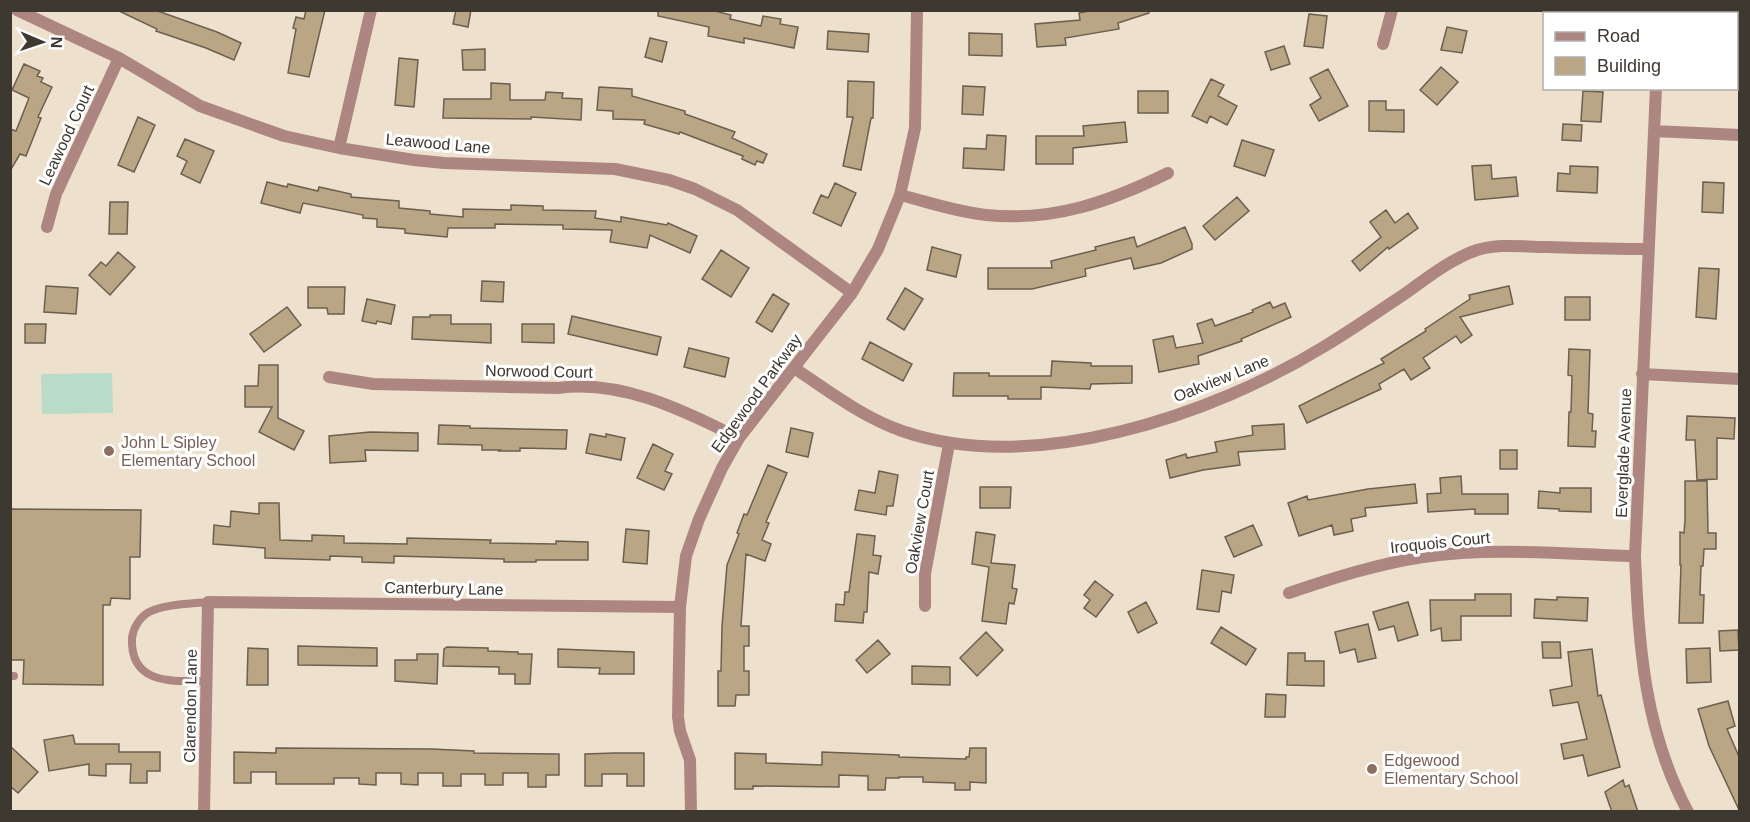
<svg xmlns="http://www.w3.org/2000/svg" width="1750" height="822" font-family="Arial,sans-serif">
<style>
.green{fill:#b9dbc7}
.building{fill:#baa585;stroke:#6b6050;stroke-width:1.5}
.lines{fill:none;stroke-linecap:round;stroke-linejoin:round}
.lane{stroke:#ad8581;stroke-width:8}
.street{stroke:#ad8581;stroke-width:12}
.education-dot{fill:#8d6e63;stroke:#fff;stroke-width:2}
.labels{text-anchor:middle;stroke-width:6;stroke-linejoin:round;paint-order:stroke}
.street-label{font-size:16px;fill:#3d3830;stroke:#fff}
.education-label{font-size:16px;fill:#785e54;stroke:#fff;text-anchor:start}
</style>
<rect width="100%" height="100%" fill="#ede0cd"/>
<path class="green" d="M112 373 113 413 42 414 41 374Z"/>
<path class="building" d="M117 10H155L217 32 241 43 234 60 206 48 156 31 157 29Z
M306 10H325L309 77 288 73 296 29 293 28 296 17 304 19Z
M456 10H471L468 27 453 24Z
M658 10H711L731 15 730 19 761 26 763 16 781 19 780 24 798 27 794 48 744 38V43L708 36 709 27 658 16Z
M1095 10H1148L1149 13 1118 23 1119 29 1065 38 1066 45 1037 47 1035 24 1080 20 1079 13Z
M1309 14 1327 16 1323 48 1304 46Z
M1447 27 1467 31 1462 53 1441 50Z
M828 31 869 34 868 52 827 49Z
M969 33 1002 34V56L969 55Z
M650 38 667 42 662 62 645 57Z
M1284 46 1290 64 1271 70 1265 52Z
M485 49V70H463L462 50Z
M399 58 418 60 414 107 395 105Z
M24 64 40 71 37 76 43 78 41 82 52 87 38 117 41 118 26 156 20 154 10 171V129L16 131 29 98 12 90Z
M1441 67 1458 82 1437 105 1420 90Z
M1328 69 1348 106 1319 121 1310 105 1321 98 1310 78Z
M1211 79 1224 85 1218 96 1237 106 1227 125 1210 116 1207 123 1192 116Z
M848 81 874 82 873 118H871L861 170 843 166 853 117H847Z
M491 83 510 84V100H545L546 92 563 93 562 98 582 99 581 120 531 117V119L443 118 444 99H491Z
M963 86 985 87 983 115 962 114Z
M599 87 632 89V96L685 111V114L735 132 732 138 767 154 763 163 757 161 755 165 742 159 743 156 680 132 679 134 644 124 645 120 613 119V111L597 110Z
M1138 91H1168V113H1138Z
M1583 91 1603 92 1601 122 1581 121Z
M1369 101H1386V110H1404V132L1369 131Z
M138 117 155 125 134 172 118 165Z
M1125 122 1127 142 1073 148V164H1036V136H1084L1083 126Z
M1563 124 1582 125 1581 141 1562 140Z
M987 135 1006 136 1004 170 963 168 964 148 986 149Z
M185 139 214 151 200 183 181 174 187 161 177 156Z
M1242 140 1274 150 1265 176 1234 166Z
M1491 165 1492 179 1516 177 1518 196 1475 200 1472 166Z
M1570 166 1598 167 1597 193 1557 191 1558 173 1570 174Z
M267 182 287 187 288 184 318 191 319 187 351 194V197L399 201V208L430 211V214L463 217V209L511 210V205L543 206V210L596 211 595 218 621 222V217L667 225 668 223 697 236 690 253 650 235 647 248 610 242 612 230 563 229V225L495 224V228H448L447 237 405 233V229L377 227V219L363 218V215L303 203 300 213 261 203Z
M1703 182 1724 183 1723 213 1702 212Z
M835 183 856 193 841 226 813 213 821 195 828 198Z
M1237 197 1249 211 1215 240 1203 226Z
M110 202H128L127 234H109Z
M1386 210 1395 223 1408 213 1418 228 1389 249 1388 247 1360 271 1352 261 1381 237 1370 222Z
M1185 227 1192 244V249L1161 263 1134 269 1131 258 1085 269 1086 276 1032 289H988V268H1052L1051 261 1096 250 1095 247 1134 237 1137 247Z
M932 247 961 255 956 277 927 270Z
M721 250 749 268 731 297 702 279Z
M118 252 135 267 110 295 89 275 101 262 106 266Z
M1699 268 1719 269 1716 319 1696 317Z
M482 281 504 282 503 302 481 301Z
M46 286 78 288 76 314 44 312Z
M1509 286 1513 304 1460 317 1472 335 1461 343 1456 336 1423 358 1430 368 1411 380 1404 369 1379 384 1381 389 1307 423 1299 406 1384 363 1381 359 1426 331 1425 329 1470 299 1469 295Z
M308 287H345L344 314H328L327 308H308Z
M905 288 923 299 904 330 887 319Z
M773 294 789 304 772 332 756 322Z
M1565 297H1590V320H1565Z
M367 299 395 305 391 324 377 321 376 324 362 321Z
M1270 302 1273 308 1285 303 1291 317 1241 339 1242 341 1198 356 1199 364 1159 372 1153 340 1173 336 1176 348 1203 343 1197 324 1212 319 1215 326 1253 312 1252 310Z
M287 307 301 325 264 352 250 334Z
M430 315H451V324H491V343L412 339 413 317H430Z
M572 316 661 337 657 355 568 334Z
M25 324H46L45 343H25Z
M522 324H554V343L522 342Z
M870 342 912 364 903 381 862 359Z
M689 348 729 358 725 377 684 367Z
M1569 349 1590 350 1588 413 1593 414 1592 431H1596L1595 447 1568 446 1569 412H1571L1572 376 1568 375Z
M1052 361 1091 363V366H1132V383L1091 384 1090 389 1041 387V399H1008V396H953L954 373H989V376H1051Z
M259 365H278V418L304 431 294 450 259 432 272 407H245V386H258Z
M1687 416 1735 418 1734 439 1717 438V479L1697 480 1695 440H1686Z
M1284 424 1285 449 1238 452 1240 465 1203 470 1170 478 1166 460 1186 454 1187 458 1217 452 1215 442 1253 435 1252 426Z
M439 425 470 426V428L567 430 566 449 520 448V451H499L500 450H482V445L438 444Z
M791 428 813 433 808 457 786 452Z
M370 432 418 433V451L365 450 366 461 330 463 329 436Z
M590 434 606 437V434L625 438 621 460 586 453Z
M653 444 673 454 665 471 672 474 664 490 637 478Z
M1500 450H1517V469H1500Z
M768 465 787 473 766 522 769 523 762 540 771 544 765 561 746 554 741 626H749V646H744V671H749V695H736L735 706H718V671H721L722 626 727 565 739 534 737 533 744 514 747 515Z
M879 471 898 475 893 506H887L886 515 855 510 859 490 875 493Z
M1461 476 1462 494H1508V514H1475V509L1428 512 1427 494 1441 493 1440 478Z
M1685 481H1707L1708 533H1716V549H1704L1703 566H1701L1700 595H1704L1703 623H1679L1681 565H1680V532L1684 533 1685 520Z
M1415 484 1417 503 1365 508 1366 516 1351 519 1353 531 1334 535 1332 525 1299 536 1288 503 1307 496 1308 500 1368 489Z
M980 487H1011L1010 508H980Z
M1560 488H1591V512L1559 511V509L1538 508 1539 491 1560 493Z
M259 503H279L280 540 312 541V535L344 536V543L407 544V538L491 540 490 543 556 544V541L588 542V560H536V562H504V559L394 556V563L362 562V557L330 556V560L265 558V548L213 544 214 525 230 527 231 511 259 514Z
M10 509 141 510 140 557H130V599L111 598 110 605H103V685L23 684 24 660H10Z
M1253 525 1262 545 1234 557 1225 537Z
M626 529 649 531 647 564 623 562Z
M976 532 995 535 991 563 1015 565 1012 588 1017 589 1014 604 1009 603 1006 624 982 621 989 567 972 564Z
M857 534 875 536 873 555 881 556 878 574 869 572 867 612H864L863 623 835 621 836 604 844 605 845 592H849Z
M1202 570 1234 575 1231 593 1222 591 1219 612 1197 609Z
M1095 581 1113 595 1096 617 1084 608 1090 600 1084 595Z
M1475 594H1511V616H1461V640L1442 641 1441 628 1431 631 1430 600H1475Z
M1557 597 1588 598 1587 621 1534 618 1535 599 1557 600Z
M1146 602 1157 623 1138 633 1128 612Z
M1408 602 1418 635 1398 641 1394 626 1379 630 1373 612Z
M1368 624 1376 658 1358 662 1355 649 1340 653 1335 632Z
M1221 627 1256 649 1246 665 1211 643Z
M1738 630 1739 650 1720 651 1719 631Z
M986 632 1003 650 977 676 960 658Z
M878 640 890 654 867 673 856 660Z
M1542 642H1560L1561 658H1543Z
M298 646 377 648V666L298 665Z
M447 647 488 648V651L518 652V654H532L530 684H515V674H499V667L443 666 444 649Z
M248 648 268 649V685H247Z
M1710 648 1711 682 1687 683 1686 649Z
M558 649 634 652V674H599L600 668 558 667Z
M1592 649 1598 696 1601 695 1620 767 1588 776 1583 755 1564 759 1561 744 1587 739 1578 702 1553 706 1550 690 1572 686 1568 652Z
M1288 653H1305V661H1324V686L1287 685Z
M417 654H438L437 684 395 681V660H417Z
M912 666 950 667V685L912 684Z
M1266 694 1286 695 1285 717H1265Z
M1728 701 1735 726 1727 729 1740 759V812L1709 746 1698 709Z
M73 735 75 744H119V752H160V771H147V783H130L131 764H106V776L89 775V764L49 771 44 740Z
M10 746 38 772 18 793 10 786Z
M276 748 432 749 474 751V753L559 754V775H546V787H528V773H503V785H485V774H461V786H443V773H418V785L401 784V773H376V785L359 784V778H334V784H276V772H251V783H234V752L276 753Z
M970 748H986V783L970 782V790H955V783L923 782V777H899V778H886L885 790H868V776L839 775V787L753 786V789H735V753L766 754V763L822 765V752L899 755V757L966 759V757H969Z
M614 753H644V786H627V774H602V786H585V754Z
M1623 780 1625 787 1629 785 1638 812H1612L1605 792Z"/>
<g class="lines">
<path class="lane" d="M10 676H14
M207 681C174 681 130 686 132 638 133 628 140 617 149 612 166 604 189 604 208 602"/>
<path class="street" d="M17 10 119 58 200 106 284 136 339 148 414 160 444 163 615 169 669 180 695 189 737 210 852 293
M1657 10V14
M1383 44 1392 10
M1656 88 1635 556C1639 646 1644 730 1688 812
M1654 131 1740 135
M339 148 371 10
M900 195C928 202 957 212 986 215 1053 222 1109 202 1168 173
M47 227 56 194 119 58
M794 368C829 391 862 417 902 431 1033 476 1211 416 1325 346 1353 329 1379 311 1406 293 1428 277 1451 259 1477 250 1499 243 1524 247 1546 247 1580 248 1614 249 1648 249
M1642 374 1740 379
M329 377 373 384 558 388C622 379 684 411 739 438
M1289 593C1333 578 1377 564 1423 557 1492 547 1565 554 1635 556
M925 606V574L949 444
M204 812 208 602 680 607
M691 812 690 760 680 731 678 717 680 607 686 556 699 519 722 468 739 438 852 293 878 249 900 195 915 128 917 10"/>
</g>
<g class="education-dot">
<circle cx="109" cy="451" r="6"/>
<circle cx="1372" cy="769" r="6"/>
</g>
<g class="labels">
<g class="street-label">
<text transform="translate(66 135) rotate(-65)" y="6">Leawood Court</text>
<text transform="translate(438 143) rotate(5)" y="6">Leawood Lane</text>
<text transform="translate(539 371) rotate(1)" y="6">Norwood Court</text>
<text transform="translate(1221 378) rotate(-22)" y="6">Oakview Lane</text>
<text transform="translate(756 393) rotate(-54)" y="6">Edgewood Parkway</text>
<text transform="translate(1623 453) rotate(-88)" y="6">Everglade Avenue</text>
<text transform="translate(919 522) rotate(-80)" y="6">Oakview Court</text>
<text transform="translate(1440 542) rotate(-6)" y="6">Iroquois Court</text>
<text transform="translate(444 588) rotate(1)" y="6">Canterbury Lane</text>
<text transform="translate(190 706) rotate(-89)" y="6">Clarendon Lane</text>
</g>
<g class="education-label">
<text x="121" y="448">John L Sipley<tspan x="121" dy="18">Elementary School</tspan></text>
<text x="1384" y="766">Edgewood<tspan x="1384" dy="18">Elementary School</tspan></text>
</g>
</g>
<rect width="1750" height="822" fill="none" stroke="#3d3830" stroke-width="24"/>
<rect x="1543" y="12" width="195" height="78" fill="#ffffff" stroke="#b1afac" stroke-width="1.5"/>
<rect x="1555" y="32" width="30" height="9" fill="#ad8581" stroke="#b1afac" stroke-width="1.5"/>
<text x="1597" y="42" font-size="18" fill="#3d3830">Road</text>
<rect x="1555" y="57" width="30" height="18" fill="#baa585" stroke="#b1afac" stroke-width="1.5"/>
<text x="1597" y="72" font-size="18" fill="#3d3830">Building</text>
<g transform="translate(42 42) rotate(92)" stroke="#ffffff" stroke-width="4.5" paint-order="stroke">
<path d="M0-4.5L10 22L0 15L-10 22Z" fill="#3d3830"/>
<text y="-9" font-size="16" font-weight="bold" text-anchor="middle" fill="#3d3830">N</text>
</g>
</svg>
